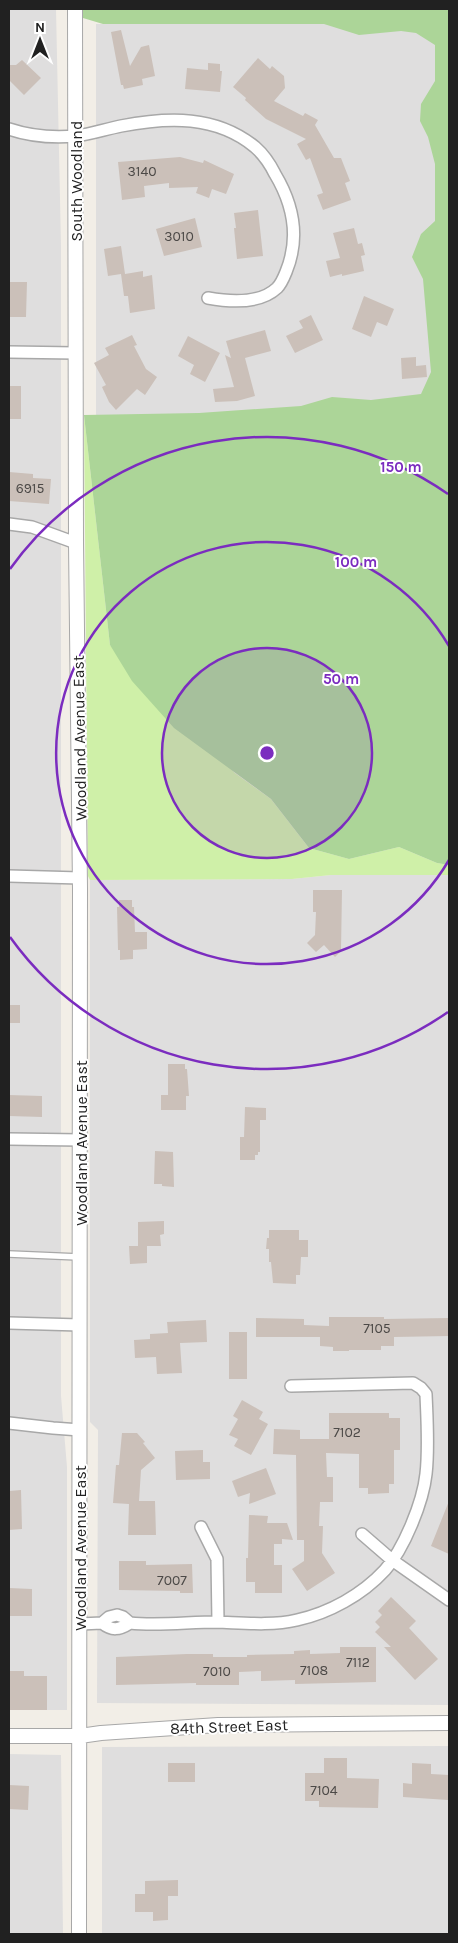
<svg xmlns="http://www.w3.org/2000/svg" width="458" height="1943" font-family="Karla,sans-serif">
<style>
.residential{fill:#dfdede}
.grass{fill:#cff0a8}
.forest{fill:#acd598}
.building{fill:#cbc0b9}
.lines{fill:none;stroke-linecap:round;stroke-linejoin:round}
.service-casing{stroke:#a8a8a8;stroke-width:8}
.minor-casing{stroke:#a8a8a8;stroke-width:14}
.tertiary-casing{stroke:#a8a8a8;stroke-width:16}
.service{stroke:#fff;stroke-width:5.5}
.minor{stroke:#fff;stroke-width:11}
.tertiary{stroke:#fff;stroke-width:14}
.ring{fill:none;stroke:#7b2cbf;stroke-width:2.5}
.labels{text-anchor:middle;stroke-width:4;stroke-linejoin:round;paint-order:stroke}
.number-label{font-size:14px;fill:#4c4947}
.street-label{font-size:16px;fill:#212121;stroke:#fff}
.centre{fill:#7b2cbf;stroke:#fff;stroke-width:2.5}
.ring-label{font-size:15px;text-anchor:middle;font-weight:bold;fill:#7b2cbf;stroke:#fff;stroke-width:4;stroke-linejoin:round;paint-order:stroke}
</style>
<rect width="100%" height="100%" fill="#f2eee7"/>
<path class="residential" d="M9 9H56L61 246V1396L67 1467V1710H9Z
M96 24H435V422H96Z
M331 875H449V1705L97 1703 98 1430 90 1422V880L292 879Z
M449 1746V1934H102V1747Z
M9 1754 61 1755 63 1934H9Z"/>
<path class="grass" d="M84 415 110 645 235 773 271 799 309 848 349 859 399 847 437 863 449 865V875H331L292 879 90 880 88 876Z"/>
<path class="forest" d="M80 9H449V865L437 863 399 847 349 859 309 848 271 799 174 728 132 681 110 645 84 415 199 413 301 406 332 397 371 400 421 394 431 372 423 279 412 257 421 234 435 221V164L428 137 420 121 421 104 435 81V45L416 33 401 31 359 35 324 24H103L83 18Z"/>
<path class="building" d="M121 30 130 66 141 47 149 45 155 76 142 79 143 85 124 89 123 85H121L111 32Z
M258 58 270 69 272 66 284 76 285 88 274 101 303 116 305 113 318 120 315 125 334 158H341L350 181 345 183 351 200 323 210 317 195 323 193 310 158 306 160 297 144 306 139 266 119 245 100 246 98 233 87Z
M22 60 41 78 24 95 9 80V65H16Z
M208 63 220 64V71H222L220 92 185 89 187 68 208 70Z
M180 157 203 163 204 160 234 174 226 194 212 189 209 198 196 193 198 187 169 188V183L144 186 145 197 122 200 118 162Z
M258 210 263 256 237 259 234 228H236L234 213Z
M195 218 202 247 164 256 156 229Z
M354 228 358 244 362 243 365 255 361 256 364 271 342 276V274L330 277 326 261 340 258 333 233Z
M121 246 125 274 143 271V277L152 275 155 309 130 313 128 296H124L121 274 108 276 104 249Z
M9 282H27L26 317H9Z
M364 296 394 309 387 326 377 322 371 337 352 329Z
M311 315 323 340 295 353 286 336 303 328 299 321Z
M265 330 271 351 245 358 255 396 237 401 215 402 213 389 234 387 225 355 231 358 226 341Z
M132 335 137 345 134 346 146 369 157 377 145 395 137 389 116 410 109 402 102 387 106 385 94 363 109 355 105 348Z
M188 336 220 353 205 382 190 374 194 365 178 356Z
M416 357V366L426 365 427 377 402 379 401 358Z
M9 386H21V419H9Z
M9 472 33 474V478L51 479 49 504 9 501Z
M313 890H342L341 951 335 957 324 945 316 952 307 943 315 935 316 912H313Z
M119 900H132V907H134L135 932H147V949L133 950V959L120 960V950H118L117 907H119Z
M9 1005H20V1023H9Z
M168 1064H185V1069H187L189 1096H186V1110H161V1095H168Z
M9 1095 42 1096V1117L9 1116Z
M245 1107 266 1108V1120H260V1152H258V1155H255V1160H240V1137H244Z
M155 1151 173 1152 174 1187 162 1186V1184H154Z
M164 1221V1234L160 1235 161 1246H147V1263L130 1264 129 1246H138V1222Z
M269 1230H299V1240H308V1257H301L300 1275H296V1284L273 1283 271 1262H269V1249H266L267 1238H269Z
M329 1317H384V1319L449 1318V1336L394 1337V1346H381V1350H349V1351H333V1347L320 1346V1337H256V1318L304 1319V1325L329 1326Z
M206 1320 207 1342 180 1343 182 1373 157 1374 156 1357 135 1358 134 1340 150 1339V1334L168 1333 167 1322Z
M229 1332H247V1379H229Z
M242 1400 263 1412 259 1419 268 1424 251 1455 234 1446 238 1439 229 1435 238 1419 233 1416Z
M329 1413H389V1418H400V1450H394V1484H389V1493L368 1494V1488H359V1454L326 1453 327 1477H333V1502H320L319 1526H323L322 1553 335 1573 307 1591 292 1569 304 1561V1540H297L296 1455 273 1454 274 1429 300 1430V1439H329Z
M122 1433H137L145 1442 143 1443 155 1458 141 1470 139 1501H155L156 1535H128L129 1504 113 1503 116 1465H119Z
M203 1450V1462H210V1479L176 1480 175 1451Z
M266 1468 276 1494 249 1504 250 1493 238 1497 232 1481Z
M21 1490 22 1529 9 1530V1491Z
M449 1501V1554L431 1546Z
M249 1515 268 1516 267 1523H287L293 1540 282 1539V1544H274V1565H282V1593H255V1582H246V1558H248Z
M119 1561H146V1565L192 1564 193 1593H180V1591L119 1590Z
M9 1588 32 1589V1616H10Z
M391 1597 416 1621 409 1628 438 1659 415 1680 384 1647H391L375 1632 380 1627 375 1622 382 1615 378 1611Z
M340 1647H376V1682L295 1684V1680L261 1681V1671L239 1672V1685H196V1683L116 1685V1657L187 1654H213V1657H247V1655L294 1654V1651L310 1650V1654L340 1653Z
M9 1671H24V1676H47V1710H9Z
M324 1758H347V1778L379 1779 378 1808 319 1807V1801H305V1773H324Z
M168 1763H195V1782H168Z
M412 1763 431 1764V1774L449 1775 448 1800 403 1797V1783L412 1784Z
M9 1785 29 1786 28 1810 9 1809Z
M178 1880V1896H168V1920L153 1921V1912H135V1894H145V1881Z"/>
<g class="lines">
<defs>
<path id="service" d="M9 1254 79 1257"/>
<path id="minor" d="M9 129C30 136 54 138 76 136 91 134 106 129 121 126 168 117 216 115 255 147 263 154 270 164 275 174 293 204 300 238 286 272 284 277 281 284 277 288 260 304 230 302 208 298
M9 352 75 353
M9 524 32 527 76 543
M9 876 80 878
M9 1139 81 1140
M9 1323 80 1325
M9 1423 53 1428 80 1430
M201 1527 217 1559 218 1622
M362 1534 392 1560 449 1600
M117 1615 123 1617 130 1623C119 1630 112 1631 102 1623L109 1617Z
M130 1623C158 1626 189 1622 217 1622 244 1623 271 1626 297 1620 329 1613 362 1595 385 1570 404 1549 423 1502 426 1474 429 1448 427 1420 426 1394L421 1388 413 1383 291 1386
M80 1624 102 1623"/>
<path id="tertiary" d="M75 9 76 543 80 888 79 1934
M9 1736H80L101 1733 218 1725 449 1723"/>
</defs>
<use href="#service" class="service-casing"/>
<use href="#minor" class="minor-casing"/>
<use href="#tertiary" class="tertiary-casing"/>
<use href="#service" class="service"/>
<use href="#minor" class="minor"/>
<use href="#tertiary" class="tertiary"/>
</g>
<circle cx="267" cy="753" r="105" fill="#7b2cbf" fill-opacity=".12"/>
<g class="ring">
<circle cx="267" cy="753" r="105"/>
<path d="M449 860A211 211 0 1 1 449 646"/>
<path d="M448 1012A316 316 0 0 1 10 937M10 569A316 316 0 0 1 448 494"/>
</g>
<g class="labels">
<g class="number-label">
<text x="142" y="176">3140</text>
<text x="179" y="241">3010</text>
<text x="30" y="493">6915</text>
<text x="377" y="1333">7105</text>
<text x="347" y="1437">7102</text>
<text x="172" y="1585">7007</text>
<text x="358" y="1667">7112</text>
<text x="314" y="1675">7108</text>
<text x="217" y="1676">7010</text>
<text x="324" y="1795">7104</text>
</g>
<g class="street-label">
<text transform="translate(76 181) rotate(-90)" y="6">South Woodland</text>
<text transform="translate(79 738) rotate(-91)" y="6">Woodland Avenue East</text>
<text transform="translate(81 1143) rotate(-90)" y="6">Woodland Avenue East</text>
<text transform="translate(80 1548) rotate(-90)" y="6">Woodland Avenue East</text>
<text transform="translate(229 1726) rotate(-2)" y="6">84th Street East</text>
</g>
</g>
<circle cx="267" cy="753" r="8" class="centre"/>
<g class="ring-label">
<text x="401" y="472">150 m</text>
<text x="356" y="567">100 m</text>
<text x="341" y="684">50 m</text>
</g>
<rect width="458" height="1943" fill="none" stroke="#212121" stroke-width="20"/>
<g transform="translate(40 40)" stroke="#ffffff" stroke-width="4" paint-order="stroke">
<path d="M0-4L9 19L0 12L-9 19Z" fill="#212121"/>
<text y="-8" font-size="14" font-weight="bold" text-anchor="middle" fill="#212121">N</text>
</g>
</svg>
